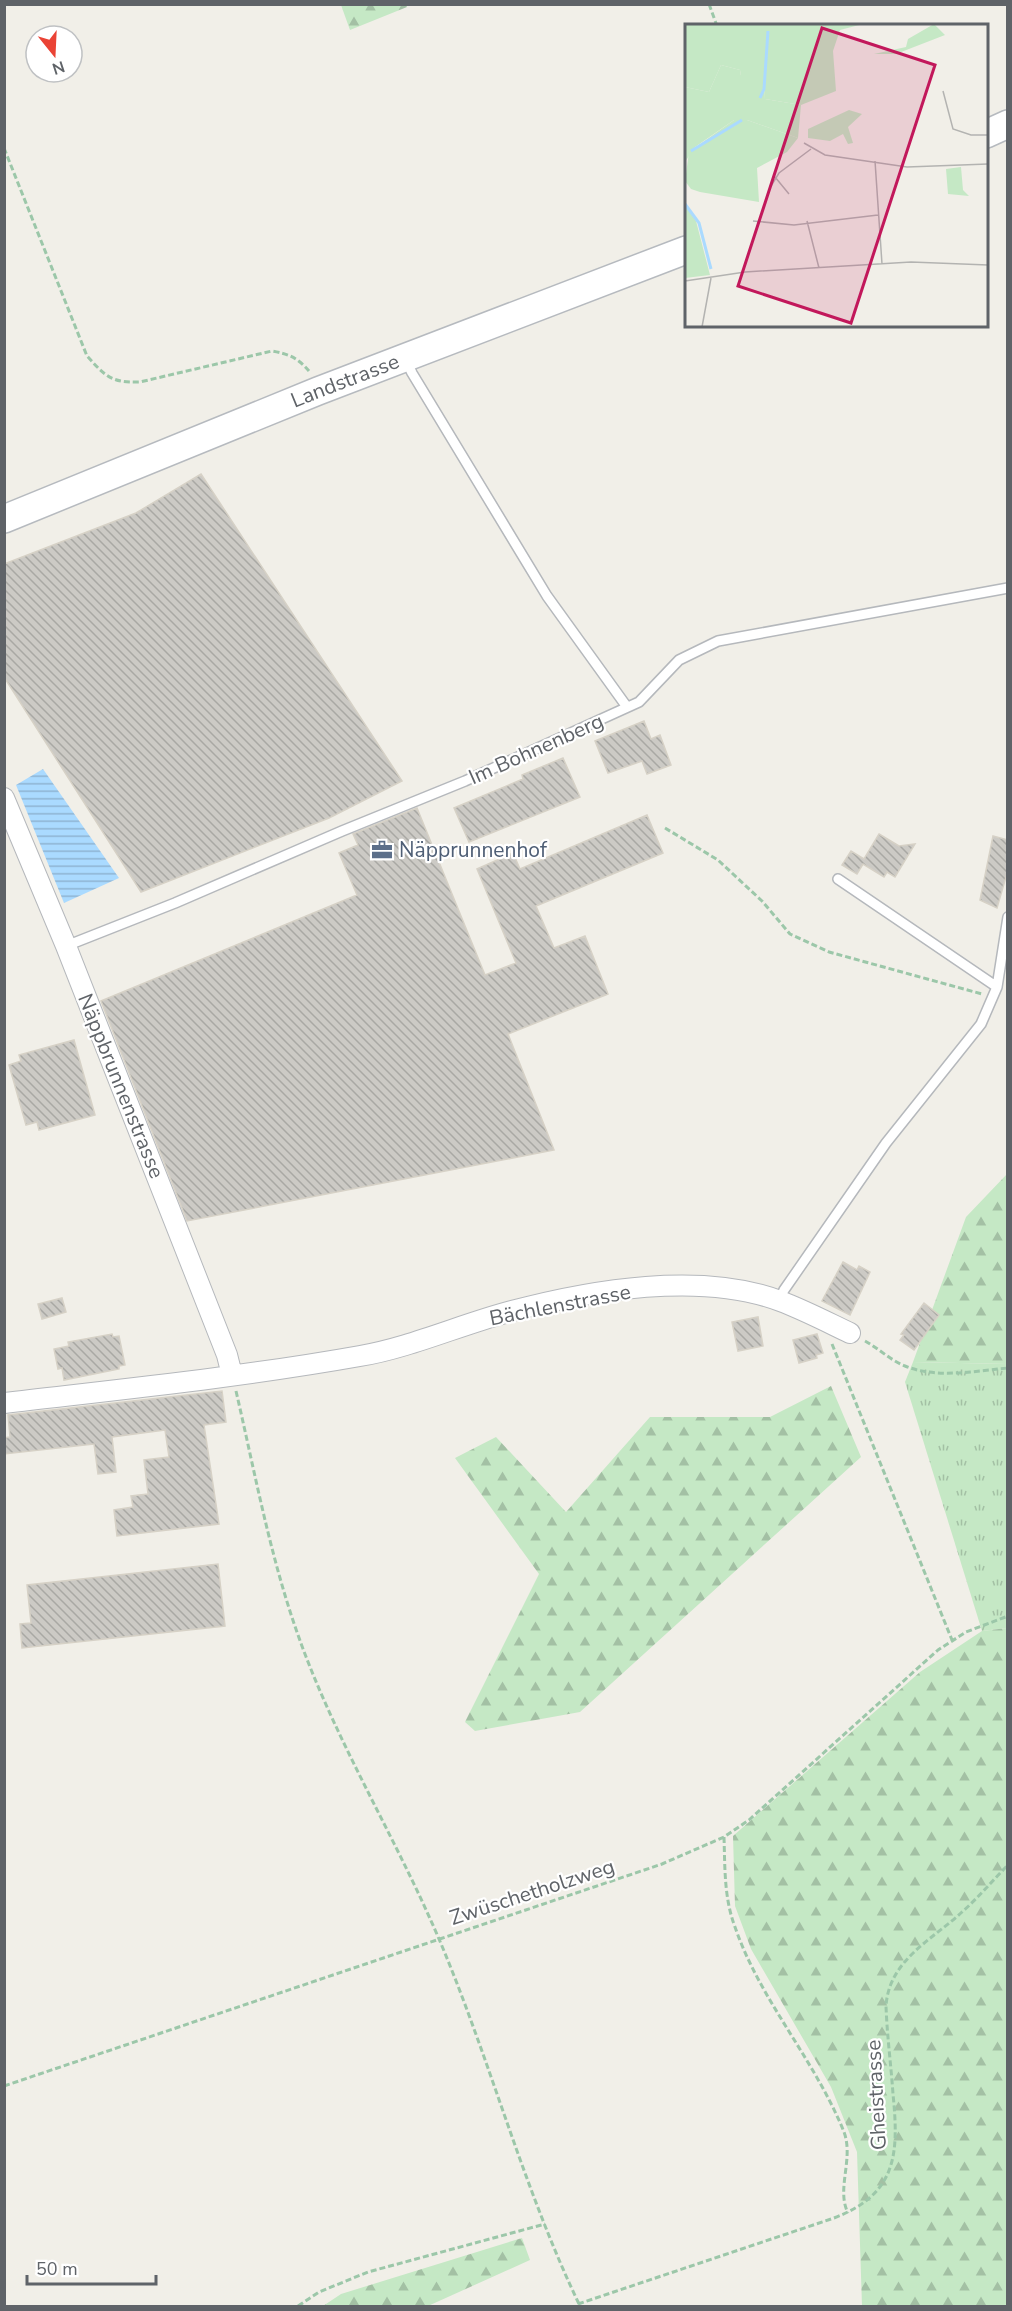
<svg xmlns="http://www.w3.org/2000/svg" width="1012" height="2311" font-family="'Nunito Sans',sans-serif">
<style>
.grass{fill:url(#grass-tufts)}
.forest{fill:url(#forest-firs)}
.water{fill:url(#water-rules)}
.building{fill:url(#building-back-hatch);stroke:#d6d1c6;stroke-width:1.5}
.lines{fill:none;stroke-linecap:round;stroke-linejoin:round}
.lane-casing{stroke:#b5b8bc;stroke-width:12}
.street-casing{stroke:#b5b8bc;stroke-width:22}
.secondary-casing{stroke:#b6babf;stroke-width:30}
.path{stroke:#9cc7a9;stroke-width:3;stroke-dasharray:6 3;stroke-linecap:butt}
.lane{stroke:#fff;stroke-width:9}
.street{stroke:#fff;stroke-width:20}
.secondary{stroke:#fff;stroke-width:27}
.labels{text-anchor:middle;stroke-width:4.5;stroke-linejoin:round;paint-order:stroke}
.street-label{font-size:21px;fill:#5f6368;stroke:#fff}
.service-label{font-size:21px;fill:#4e5e75;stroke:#fff;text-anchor:start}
.inset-river{fill:none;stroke:#aadaff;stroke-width:3}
.inset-road{fill:none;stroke:#b3b3b1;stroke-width:1.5}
.view{fill:#c2185b;fill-opacity:0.15;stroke:#c2185b;stroke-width:3}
.inset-edge{fill:none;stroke:#5f6368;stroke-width:3}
</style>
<defs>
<pattern id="grass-tufts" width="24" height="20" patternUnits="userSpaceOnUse" patternTransform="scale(1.5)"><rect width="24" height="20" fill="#c5e8c5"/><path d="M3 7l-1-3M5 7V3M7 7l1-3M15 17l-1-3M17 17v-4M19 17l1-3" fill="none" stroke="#a3c0a4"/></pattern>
<pattern id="forest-firs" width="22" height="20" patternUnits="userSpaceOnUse" patternTransform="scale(1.5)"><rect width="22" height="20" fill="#c5e8c5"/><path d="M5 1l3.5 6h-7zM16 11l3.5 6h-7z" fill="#a3c0a4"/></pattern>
<pattern id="water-rules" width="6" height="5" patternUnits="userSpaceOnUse" patternTransform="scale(1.5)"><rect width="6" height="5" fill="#aadaff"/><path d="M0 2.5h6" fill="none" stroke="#8eb4d2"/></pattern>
<pattern id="building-back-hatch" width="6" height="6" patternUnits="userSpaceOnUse" patternTransform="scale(1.5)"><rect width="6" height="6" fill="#cccac5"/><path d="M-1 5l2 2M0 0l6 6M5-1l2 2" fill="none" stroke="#a9a8a4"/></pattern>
</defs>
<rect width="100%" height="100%" fill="#f1efe8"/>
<path class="grass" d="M913 1362 1007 1364V1628L982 1631 905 1382Z"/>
<path class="forest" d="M341 5H407V7L350 30Z
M1007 1174V1364L913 1362 966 1217Z
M831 1386 861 1457 580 1712 475 1731 465 1722 539 1574 455 1458 496 1437 566 1512 650 1417H770Z
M1007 1628V2306H862L857 2152 831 2087 751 1949 735 1906 733 1836 920 1672 982 1631Z
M522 2238 530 2260 428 2306H323L341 2294Z"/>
<path class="water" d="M43 769 119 878 64 903 16 785Z"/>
<path class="building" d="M201 474 402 781 329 818 141 892 4 677V564L136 513Z
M644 721 651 739 660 735 671 765 647 774 642 761 608 773 595 741Z
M563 758 580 797 469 842 454 808 523 779 522 775Z
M417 808 485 975 516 963 477 869 513 853 520 869 647 815 663 853 536 906 554 948 585 936 608 994 508 1034 554 1150 187 1221 101 1001 357 895 339 853 358 845 353 834Z
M879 834 899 846 915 844 895 877 887 872 884 877 863 864 857 874 842 865 851 851 864 859Z
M993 836 1008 840V870L997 908 980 900Z
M74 1040 95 1115 39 1130 37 1122 26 1125 9 1065 21 1061 19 1055Z
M843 1262 857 1270 859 1266 870 1272 850 1315 822 1301Z
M62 1298 66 1312 42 1319 38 1304Z
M924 1303 939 1315 914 1350 900 1340 904 1335 901 1334Z
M758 1317 763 1346 738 1351 732 1322Z
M112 1334 113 1337 119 1336 125 1365 119 1366V1369L64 1380 62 1368 58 1369 54 1349 69 1346 68 1342Z
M817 1334 823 1353 816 1355 817 1358 799 1363 793 1340Z
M222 1391 226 1422 204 1425 219 1524 117 1536 114 1510 133 1507 131 1496 148 1494 144 1460 169 1457 165 1430 112 1437 116 1472 98 1474 94 1444 4 1454V1438L10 1437 8 1415Z
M218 1564 225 1626 22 1648 20 1624 31 1623 27 1585Z"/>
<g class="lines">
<defs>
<path id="lane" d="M406 360 412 373 547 596 627 707
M838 879 997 987
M66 946 175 903 342 831 465 781 639 702 679 660 718 641 1008 588
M779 1301 784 1290 886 1143 981 1024 997 987 1008 917"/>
<path id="street" d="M4 798 66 946 227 1355 232 1375
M4 1403C123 1389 242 1377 360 1356 409 1348 462 1324 512 1311 591 1290 701 1271 780 1301 804 1310 827 1322 850 1333"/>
<g id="secondary">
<path d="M986 134 1008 124"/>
<path id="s1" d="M4 519 318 391 686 250"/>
</g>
</defs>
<use href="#lane" class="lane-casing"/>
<use href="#street" class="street-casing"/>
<use href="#secondary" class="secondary-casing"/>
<path class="path" d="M709 4 717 26
M4 148 87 356C106 377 112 383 140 382L272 351C289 354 298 358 309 371
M665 828 718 860 762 901 790 934 829 952 982 994
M865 1341C878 1348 890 1360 905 1366 937 1379 974 1371 1008 1368
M832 1344 952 1640
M236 1391C255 1473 270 1556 298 1635 335 1740 395 1836 439 1939 490 2059 523 2188 580 2306
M724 1837C725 1868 724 1898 735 1927 760 2000 815 2060 844 2132 854 2159 836 2189 848 2213
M4 2086 662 1864 724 1837 749 1820 938 1650 966 1632 1008 1616
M578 2304 834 2218C897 2194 899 2154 893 2094 891 2065 887 2035 886 2006 889 1960 932 1940 962 1912 978 1898 992 1881 1008 1865
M298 2306 319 2292 368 2272 545 2224"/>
<use href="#lane" class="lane"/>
<use href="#street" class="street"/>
<use href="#secondary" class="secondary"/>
</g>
<defs>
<symbol id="office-bare" viewBox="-9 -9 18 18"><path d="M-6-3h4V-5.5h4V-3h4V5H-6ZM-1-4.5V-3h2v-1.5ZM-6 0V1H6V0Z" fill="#5c6f8a" stroke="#fff" stroke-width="2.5" paint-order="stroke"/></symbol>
</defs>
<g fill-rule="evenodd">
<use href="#office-bare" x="367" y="835" width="30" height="30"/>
</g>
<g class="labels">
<g class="street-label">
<text dy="7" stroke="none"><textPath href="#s1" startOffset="368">Landstrasse</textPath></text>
<text transform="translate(536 749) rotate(-24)" y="7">Im Bohnenberg</text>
<text transform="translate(121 1086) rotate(68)" y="7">Näppbrunnenstrasse</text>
<text transform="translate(560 1305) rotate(-11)" y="7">Bächlenstrasse</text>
<text transform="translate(532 1892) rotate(-18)" y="7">Zwüschetholzweg</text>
<text transform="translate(876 2095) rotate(-93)" y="7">Gheistrasse</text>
</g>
<g class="service-label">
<text x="399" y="857">Näpprunnenhof</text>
</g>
</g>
<g transform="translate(685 24)">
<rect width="303" height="303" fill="#f1efe8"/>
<path d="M36 41 55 46 56 52H79L80 75 116 81 113 114 62 96H49L10 123 0 138V63L24 68ZM0 181 11 197 25 251 0 254Z" fill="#c5e8c5"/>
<path d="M0 0H178L155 6 148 27 151 67 116 81 80 75 79 52H56L55 46 36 41 24 68 0 63ZM249 0 260 11 211 30H189L221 23 223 15ZM164 86 177 90 163 103 168 119 163 120 158 110 145 117 123 114V105ZM49 96H62L113 114 102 128 72 144 74 178 15 168 6 165 0 157 4 128Z" fill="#c5e8c5"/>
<path d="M276 143 278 166 284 172 263 170 261 145Z" fill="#c5e8c5"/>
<path class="inset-river" d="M75 74 79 65 83 7M6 127 57 96M0 180 14 199 26 245"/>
<path class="inset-road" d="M258 67 268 105 286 111H303M119 119 140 131 222 143 303 140M190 137 197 240M90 153 104 170M86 162 94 149 126 125M68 197 109 201 193 191M122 197 134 244M0 257 60 248 226 238 303 241M17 303 26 254"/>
<path class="view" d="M137 4 250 41 166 299 53 262Z"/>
<rect width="303" height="303" class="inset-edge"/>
</g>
<rect width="1012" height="2311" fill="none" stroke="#5f6368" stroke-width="12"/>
<g transform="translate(54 54) rotate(162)"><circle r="28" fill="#ffffff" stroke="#bfc1c3" stroke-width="1.5"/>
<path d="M0-4.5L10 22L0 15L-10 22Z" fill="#ea4335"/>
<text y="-9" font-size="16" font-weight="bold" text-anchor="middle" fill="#5f6368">N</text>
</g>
<path d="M27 2275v9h129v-9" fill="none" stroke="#5f6368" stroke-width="3"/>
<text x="36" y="2275" font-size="18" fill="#5f6368" stroke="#ffffff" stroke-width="4.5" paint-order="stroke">50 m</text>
</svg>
